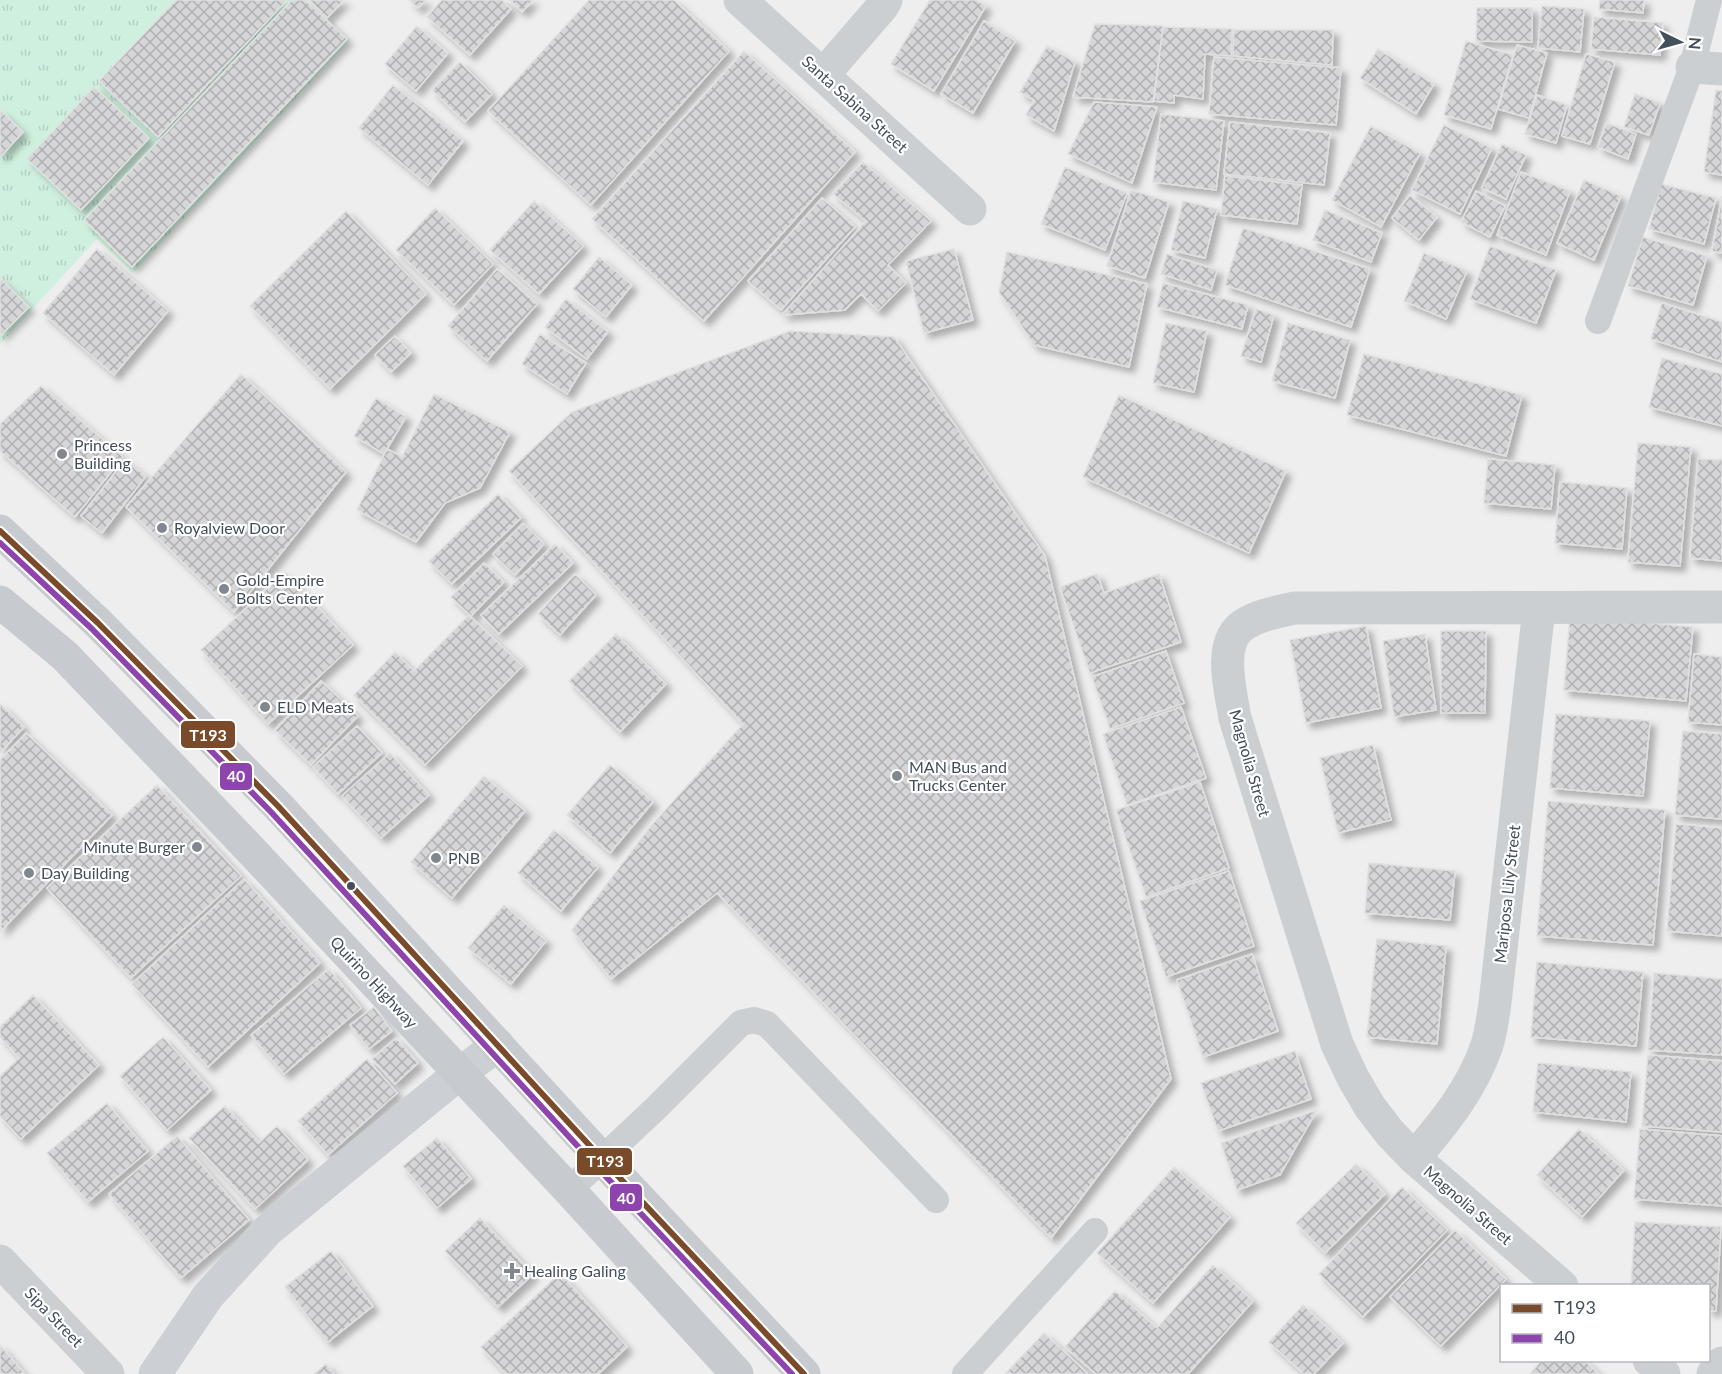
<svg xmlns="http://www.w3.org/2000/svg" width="1722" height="1374" font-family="Lato,sans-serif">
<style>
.grass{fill:url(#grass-tufts)}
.building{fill:url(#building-cross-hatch);stroke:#e0e0e1;stroke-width:1.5;filter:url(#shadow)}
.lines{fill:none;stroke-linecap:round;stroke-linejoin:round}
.lane{stroke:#cccfd2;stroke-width:26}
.street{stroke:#cccfd2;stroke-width:33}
.secondary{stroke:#cccfd4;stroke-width:33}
.primary{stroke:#c7cacf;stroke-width:33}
.bus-1-casing{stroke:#fff;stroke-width:10}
.bus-2-casing{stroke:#fff;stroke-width:10}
.bus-1{stroke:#7a4b2a;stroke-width:6}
.bus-2{stroke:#8e44ad;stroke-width:6}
.poi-dot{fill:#80878f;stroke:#fff;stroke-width:2}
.bus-dot{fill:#444f5c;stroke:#fff;stroke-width:2}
.labels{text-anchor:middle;stroke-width:4.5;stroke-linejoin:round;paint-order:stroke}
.street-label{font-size:16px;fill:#444f5c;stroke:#fff}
.poi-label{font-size:16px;fill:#444f5c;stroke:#fff;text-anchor:start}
.line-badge{stroke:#fff;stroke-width:2}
.badge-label{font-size:16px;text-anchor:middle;font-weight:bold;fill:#fff}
</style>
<defs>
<pattern id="grass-tufts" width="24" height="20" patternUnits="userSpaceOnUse" patternTransform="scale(1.5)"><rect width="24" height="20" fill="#d0f0df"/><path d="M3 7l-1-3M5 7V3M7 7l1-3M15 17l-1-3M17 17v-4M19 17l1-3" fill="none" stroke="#b4d0c2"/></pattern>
<pattern id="building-cross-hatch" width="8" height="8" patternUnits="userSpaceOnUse" patternTransform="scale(1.5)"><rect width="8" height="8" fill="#d6d6d8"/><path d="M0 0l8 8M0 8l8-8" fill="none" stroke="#afb0b2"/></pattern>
<filter id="shadow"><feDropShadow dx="5.5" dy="5.5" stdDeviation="3" flood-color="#0004"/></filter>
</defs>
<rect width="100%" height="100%" fill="#efeeee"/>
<path class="grass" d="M0 0H307L350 40 133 273 97 239 0 344Z"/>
<path class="building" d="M176 0H287L158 137 99 81Z
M292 0H305L347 39 132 267 84 220Z
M309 0H344L327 18Z
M409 0H426L418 8Z
M442 0H502L511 9 470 55 427 17Z
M510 0H533L522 12Z
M589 0H674L729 51 591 205 488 111Z
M930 0H976L986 6 934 91 891 64Z
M1600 0H1644L1643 13 1599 9Z
M1542 6 1584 9 1580 52 1538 48Z
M1477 8H1532V42L1476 41Z
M1594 17 1663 23 1660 55 1591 49Z
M984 21 1015 41 973 113 941 94Z
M1095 24 1163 26 1153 102 1073 97Z
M417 26 448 53 416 91 385 64Z
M1163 27 1232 29 1231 56 1205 54 1203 99 1174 95V103L1154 101Z
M1234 30H1333L1332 65 1233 56Z
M1466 41 1513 55 1491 129 1444 115Z
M1517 45 1547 53 1529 118 1498 109Z
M1047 46 1075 62 1054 131 1026 115 1034 100 1020 92Z
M1378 49 1434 84 1416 114 1360 78Z
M744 51 855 152 704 321 592 219Z
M1586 54 1615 62 1590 144 1562 136Z
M1214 57 1341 68 1336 125 1209 114Z
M460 62 492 94 465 122 432 90Z
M393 85 463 141 428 185 359 128Z
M94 87 149 138 81 210 27 159Z
M1716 90 1722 91V175L1704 172Z
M1635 94 1660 103 1649 135 1624 127Z
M1537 95 1567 105 1556 143 1525 134Z
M1094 102 1157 107 1132 183 1068 154Z
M0 110 23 132 0 157Z
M1161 114 1224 121 1216 190 1153 182Z
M1230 122 1330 133 1324 185 1224 174Z
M1606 123 1636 134 1628 159 1598 147Z
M1444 125 1492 148 1460 214 1412 190Z
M1371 126 1420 153 1381 227 1332 200Z
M1502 144 1526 155 1506 199 1482 188Z
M863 162 931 221 888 265 906 283 878 311 861 294 845 310 782 315 866 221 833 194Z
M1065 167 1127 193 1105 250 1041 224Z
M1521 172 1570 191 1546 255 1497 235Z
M1225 176 1302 185 1297 224 1221 215Z
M1584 180 1621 196 1594 260 1557 243Z
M1661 184 1716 198 1704 244 1649 229Z
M1131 190 1169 202 1145 278 1107 266Z
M1476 191 1505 206 1490 237 1461 222Z
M1410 195 1437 217 1419 240 1392 218Z
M1722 196V253L1712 251Z
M822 198 855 227 781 310 748 281Z
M534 201 583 246 539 294 490 250Z
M1183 201 1217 209 1205 258 1171 250Z
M435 208 493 264 454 305 396 250Z
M1325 210 1382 233 1371 262 1313 240Z
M346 211 426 294 330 389 250 306Z
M1243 228 1370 269 1351 327 1225 285Z
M1643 237 1707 256 1693 305 1628 286Z
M1490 246 1556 270 1536 323 1470 299Z
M97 249 168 311 114 375 43 313Z
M954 249 973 320 924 333 906 261Z
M1007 252 1147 284 1129 367 1034 345 999 292Z
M1424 253 1467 271 1446 319 1404 301Z
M1167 254 1217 270 1211 290 1161 274Z
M599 257 632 285 606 317 573 289Z
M497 269 537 304 487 361 448 326Z
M0 278 29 307 0 336Z
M1163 283 1248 305 1242 329 1157 307Z
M566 299 608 332 587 359 545 327Z
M1662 303 1722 322V362L1651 339Z
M1256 309 1274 315 1261 362 1241 356Z
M1166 323 1207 331 1194 392 1153 383Z
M1288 323 1350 340 1335 398 1272 381Z
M790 331 894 337 1045 556 1171 1079 1051 1238 717 893 611 979 572 930 650 827 743 724 509 471 572 412Z
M540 334 586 363 567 394 522 364Z
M395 336 411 353 391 372 375 355Z
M1364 354 1522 395 1506 456 1347 415Z
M1662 358 1722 374V426L1649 407Z
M241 374 346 472 234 612 126 507Z
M41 386 123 457 75 517 0 451V424Z
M434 394 510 432 480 488 445 503 416 542 357 510 387 449 402 457Z
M1119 395 1286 471 1249 553 1083 477Z
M376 398 406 417 384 454 354 436Z
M1638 443 1691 447 1680 566 1628 562Z
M1488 459 1555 465 1551 509 1484 503Z
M1698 459 1722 460V561L1690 558Z
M125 460 146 476 102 533 81 516Z
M1560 482 1627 488 1622 549 1555 543Z
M498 494 521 518 452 584 429 561Z
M523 523 544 544 515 575 493 554Z
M555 544 573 563 499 634 481 615Z
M484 563 504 582 471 616 451 597Z
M285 572 353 645 268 724 201 650Z
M575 574 596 595 560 635 538 614Z
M1097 574 1104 593 1159 574 1181 642 1090 673 1060 587Z
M469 615 522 666 425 765 354 695 395 652 414 671Z
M1570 616 1693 627 1686 701 1564 690Z
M1366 626 1381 708 1306 723 1290 640Z
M1441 631H1486L1485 713H1441Z
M616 634 666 684 620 732 569 681Z
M1425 634 1436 710 1394 717 1383 641Z
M1166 651 1184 703 1110 729 1092 677Z
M1694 654 1722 657V725L1688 722Z
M321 681 358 716 311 765 275 730Z
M0 704 24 727 0 753Z
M1181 707 1206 778 1127 805 1103 734Z
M1556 714 1650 721 1643 796 1550 788Z
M357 726 382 753 338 794 313 767Z
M1683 731 1722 734V819L1675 815Z
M26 733 112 815 1 931 0 760Z
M1373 745 1391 820 1338 833 1320 758Z
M390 753 429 795 381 838 342 796Z
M610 765 653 802 610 853 567 815Z
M484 776 525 811 452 898 411 862Z
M1200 782 1229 868 1146 897 1116 810Z
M157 785 241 876 131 978 47 888Z
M1548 801 1665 810 1653 945 1537 936Z
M1676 824 1722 828V936L1667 931Z
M554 830 598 867 561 911 518 873Z
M1369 863 1455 871 1450 920 1365 913Z
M1229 871 1254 946 1166 977 1140 901Z
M244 879 320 963 208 1067 132 984Z
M504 905 546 941 511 984 468 948Z
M1377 939 1446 946 1437 1044 1367 1037Z
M1252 954 1278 1031 1203 1057 1177 980Z
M1537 962 1643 972 1636 1046 1531 1037Z
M329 969 361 1008 284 1074 251 1035Z
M1654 973 1722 979V1055L1648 1050Z
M33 995 99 1065 21 1139 0 1116V1076L19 1058 0 1037V1027Z
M374 1007 392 1031 369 1049 350 1025Z
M163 1037 211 1090 167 1130 120 1076Z
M396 1038 418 1063 395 1084 372 1059Z
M1295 1051 1311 1099 1218 1131 1201 1083Z
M1648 1055 1722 1061V1132L1642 1126Z
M367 1059 397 1093 328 1155 298 1121Z
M1538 1063 1631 1072 1626 1122 1533 1112Z
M107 1103 148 1151 88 1202 47 1153Z
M225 1106 259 1143 277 1126 308 1160 255 1209 189 1138Z
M1317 1110 1280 1175 1237 1190 1221 1143Z
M1579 1129 1624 1170 1582 1217 1537 1175Z
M1640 1129 1722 1136V1206L1634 1199Z
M177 1136 249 1220 181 1278 109 1194Z
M437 1138 471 1179 437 1208 403 1166Z
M1356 1164 1385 1194 1325 1253 1296 1223Z
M1174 1167 1230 1217 1153 1303 1097 1253Z
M1402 1187 1447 1230 1363 1317 1319 1274Z
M480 1218 533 1274 498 1307 445 1251Z
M1635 1222 1721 1227 1716 1311 1708 1310V1286H1631Z
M1455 1230 1506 1279 1441 1346 1390 1297Z
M331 1251 373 1306 328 1342 285 1287Z
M1213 1265 1253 1301 1188 1374H1096L1065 1347 1115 1291 1157 1328Z
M560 1273 627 1347 598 1374H506L481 1347Z
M1303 1305 1343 1343 1314 1374H1304L1269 1342Z
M1044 1333 1088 1374H1005Z
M0 1345 25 1374H0Z
M1542 1360H1584L1599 1374H1530Z
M326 1364 334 1374H314Z"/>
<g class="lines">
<path class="lane" d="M1598 321 1692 67 1709 0
M569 1190 657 1107 741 1023 754 1020 767 1024 936 1200
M965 1374 1095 1231"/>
<path class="street" d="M740 0 970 209
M1692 67 1722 69
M823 75 882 7 886 0
M1414 1158C1444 1123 1472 1089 1487 1045 1491 1032 1493 1017 1495 1003L1539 608
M0 1261 108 1374
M1562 1286 1414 1158 1390 1133 1370 1107 1353 1078 1337 1044 1235 718C1231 692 1216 641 1245 624 1260 615 1277 612 1294 608L1722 607
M1649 1360 1664 1374
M1713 1374 1722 1363"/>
<path class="secondary" d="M155 1374 208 1296 268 1230 460 1073 498 1045"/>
<path class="primary" d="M0 531 98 623 278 806 602 1159 804 1374
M0 602 65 656 247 846 569 1190 737 1374"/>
<defs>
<path id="bus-1" d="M0 531 98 623 278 806 602 1159 804 1374"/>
<path id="bus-2" d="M0 543 92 629 271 812 595 1165 792 1374"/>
</defs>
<use href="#bus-1" class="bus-1-casing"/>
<use href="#bus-2" class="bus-2-casing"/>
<use href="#bus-1" class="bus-1"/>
<use href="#bus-2" class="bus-2"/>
</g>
<g class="poi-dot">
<circle cx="62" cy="454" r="6"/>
<circle cx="162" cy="528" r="6"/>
<circle cx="224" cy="589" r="6"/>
<circle cx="265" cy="707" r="6"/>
<circle cx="897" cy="776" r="6"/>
<circle cx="197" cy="847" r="6"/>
<circle cx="436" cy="858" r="6"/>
<circle cx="29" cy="873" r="6"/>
<path d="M509 1262h6v6h6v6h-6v6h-6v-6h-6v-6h6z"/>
</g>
<circle class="bus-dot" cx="351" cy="886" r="5"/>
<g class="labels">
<g class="street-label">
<text transform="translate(855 104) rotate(42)" y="6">Santa Sabina Street</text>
<text transform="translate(1250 763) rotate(74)" y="6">Magnolia Street</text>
<text transform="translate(1507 894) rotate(-84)" y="6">Mariposa Lily Street</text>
<text transform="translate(374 982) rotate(47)" y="6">Quirino Highway</text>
<text transform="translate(1468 1205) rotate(41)" y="6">Magnolia Street</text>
<text transform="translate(54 1317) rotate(46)" y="6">Sipa Street</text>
</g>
<g class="poi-label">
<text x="74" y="451">Princess<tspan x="74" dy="18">Building</tspan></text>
<text x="174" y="534">Royalview Door</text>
<text x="236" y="586">Gold-Empire<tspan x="236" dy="18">Bolts Center</tspan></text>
<text x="277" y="713">ELD Meats</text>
<text x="909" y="773">MAN Bus and<tspan x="909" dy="18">Trucks Center</tspan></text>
<text x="185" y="853" text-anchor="end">Minute Burger</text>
<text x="448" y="864">PNB</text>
<text x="41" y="879">Day Building</text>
<text x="524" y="1277">Healing Galing</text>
</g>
</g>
<g class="line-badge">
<rect x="180" y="720" width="56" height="29" rx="6" fill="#7a4b2a"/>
<rect x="219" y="762" width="34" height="29" rx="6" fill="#8e44ad"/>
<rect x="576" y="1147" width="57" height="29" rx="6" fill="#7a4b2a"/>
<rect x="609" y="1183" width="34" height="29" rx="6" fill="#8e44ad"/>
</g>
<g class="badge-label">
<text x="208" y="741">T193</text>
<text x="236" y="782">40</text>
<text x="605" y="1167">T193</text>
<text x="626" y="1204">40</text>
</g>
<rect x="1500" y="1284" width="210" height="78" fill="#ffffff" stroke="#b4b9be" stroke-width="1.5"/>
<rect x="1512" y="1304" width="30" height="9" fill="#7a4b2a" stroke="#b4b9be" stroke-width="1.5"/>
<text x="1554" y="1314" font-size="18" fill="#444f5c">T193</text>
<rect x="1512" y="1334" width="30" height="9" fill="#8e44ad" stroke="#b4b9be" stroke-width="1.5"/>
<text x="1554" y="1344" font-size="18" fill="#444f5c">40</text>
<g transform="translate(1680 42) rotate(95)" stroke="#ffffff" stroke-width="4.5" paint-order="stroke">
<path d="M0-4.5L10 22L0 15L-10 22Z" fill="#444f5c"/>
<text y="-9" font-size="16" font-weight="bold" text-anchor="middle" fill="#444f5c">N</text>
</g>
</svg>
